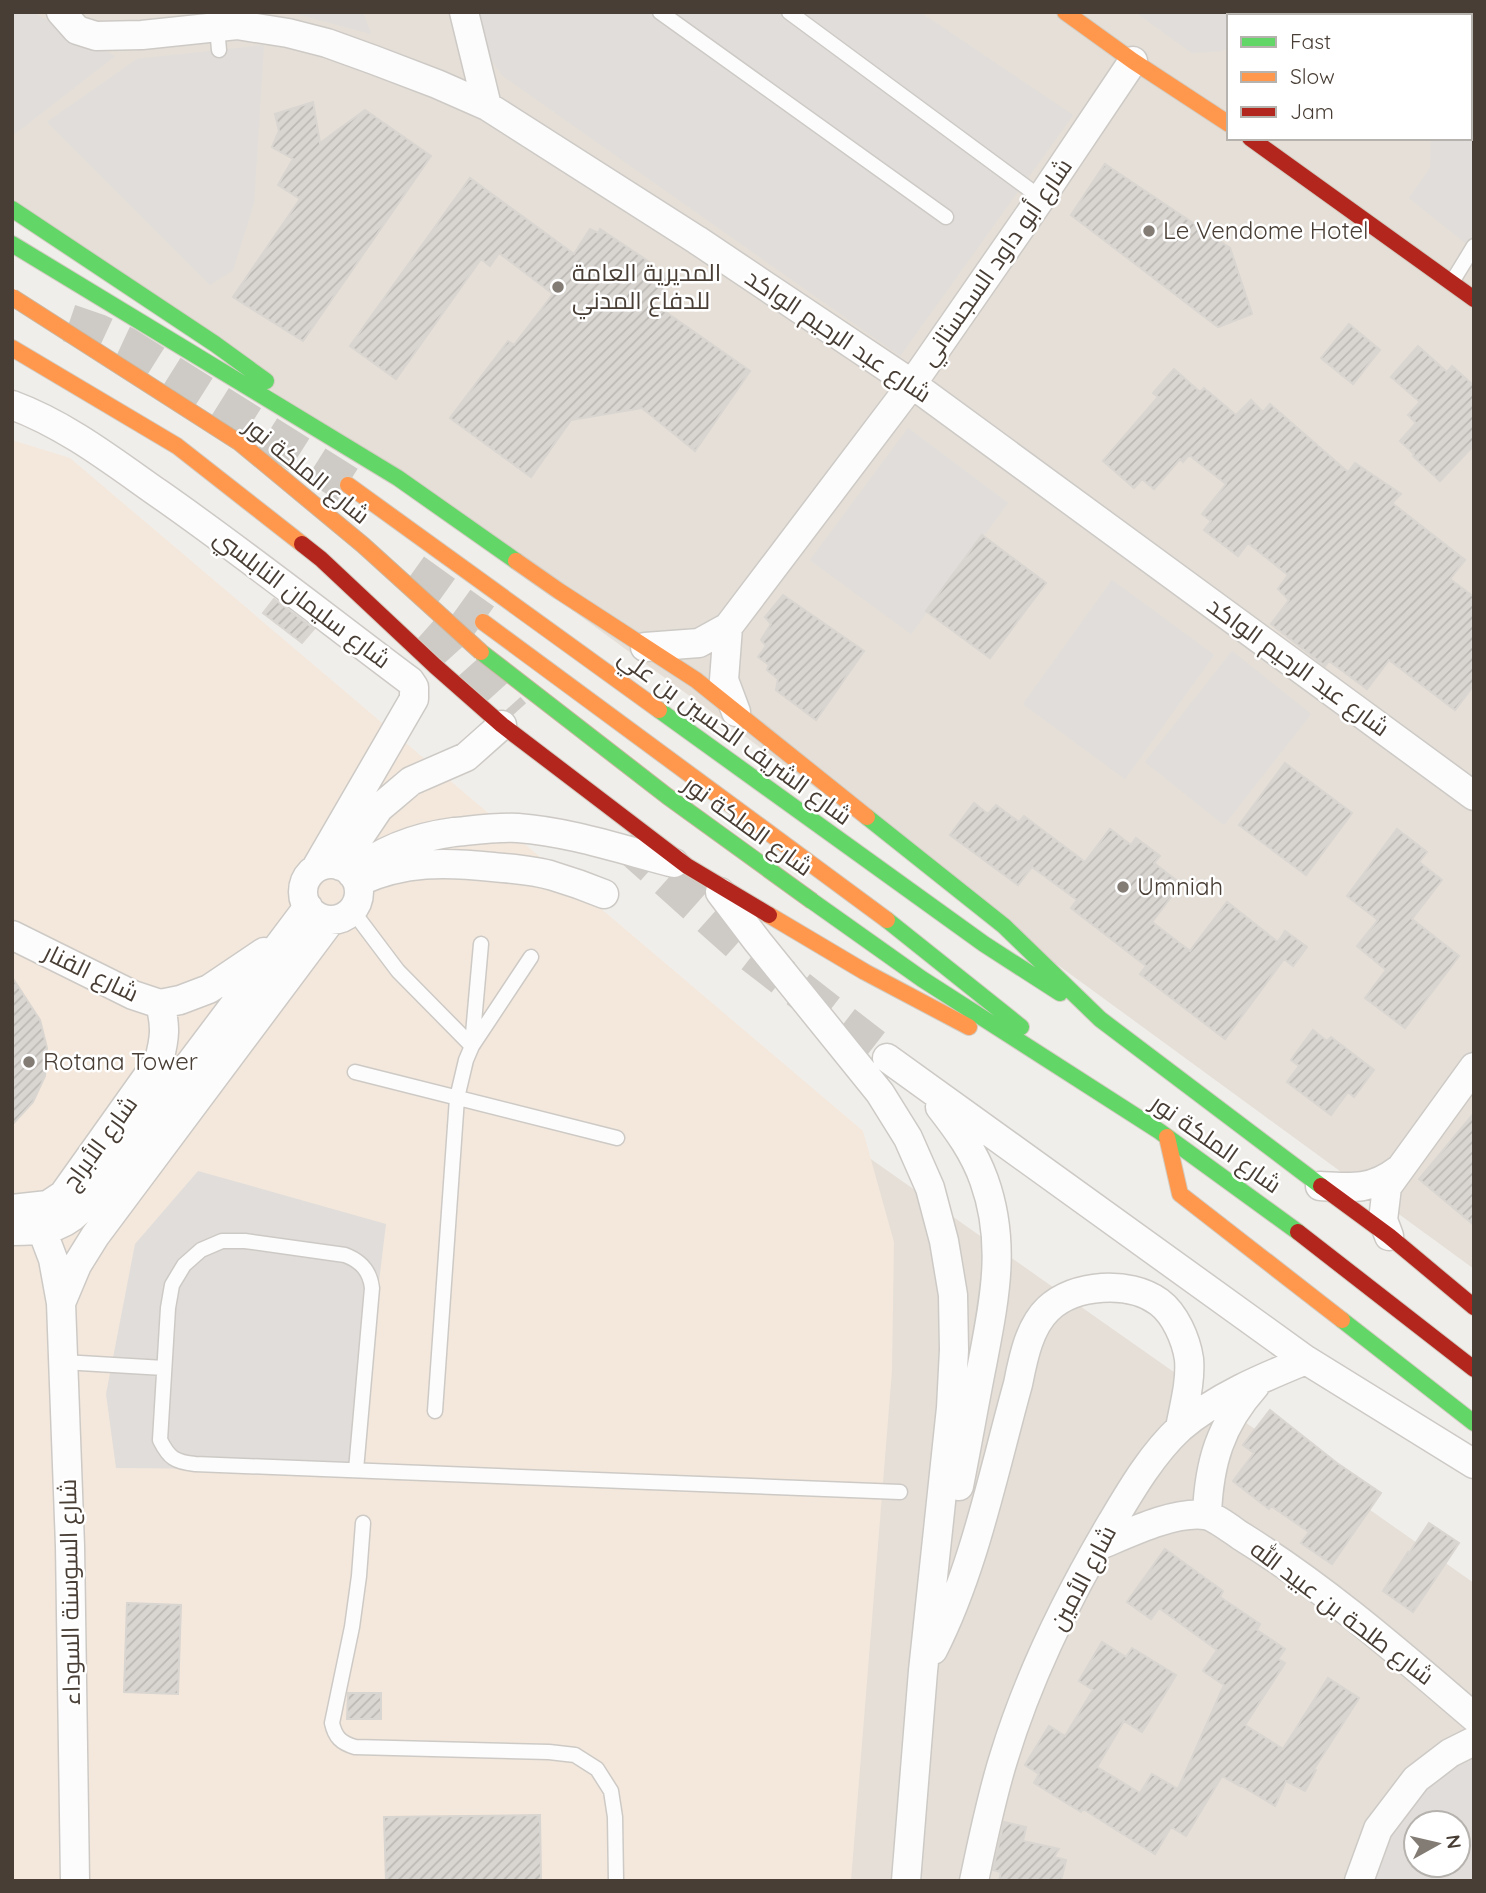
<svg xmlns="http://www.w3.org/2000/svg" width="1486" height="1893" font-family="Quicksand,Cairo,sans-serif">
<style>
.residential{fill:#e5dfd7;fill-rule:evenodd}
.commercial{fill:#f4e8dc}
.parking{fill:#e0ddda;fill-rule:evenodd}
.building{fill:url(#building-hatch);stroke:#d9d5d0;stroke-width:2}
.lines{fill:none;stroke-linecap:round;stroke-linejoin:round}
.secondary-tunnel{stroke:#cecbc6;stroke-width:38;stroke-dasharray:38 19;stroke-linecap:butt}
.primary-tunnel{stroke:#cecbc6;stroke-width:38;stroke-dasharray:38 19;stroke-linecap:butt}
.lane-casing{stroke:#cdcac6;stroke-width:17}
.street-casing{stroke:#cdcac6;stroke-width:31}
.fast-casing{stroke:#d2ccc1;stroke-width:18}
.slow-casing{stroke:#d2ccc1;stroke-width:18}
.jam-casing{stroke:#d2ccc1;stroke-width:18}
.lane{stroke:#fdfcfc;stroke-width:14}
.street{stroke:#fdfcfc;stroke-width:28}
.fast{stroke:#63d668;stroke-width:16}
.slow{stroke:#ff974d;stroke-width:16}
.jam{stroke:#b3261e;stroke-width:16}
.fast-bridge-casing{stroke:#cab8a3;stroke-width:18;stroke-linecap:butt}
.slow-bridge-casing{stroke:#cab8a3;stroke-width:18;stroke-linecap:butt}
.fast-bridge{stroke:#63d668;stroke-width:16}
.slow-bridge{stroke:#ff974d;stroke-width:16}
.poi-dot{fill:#837c74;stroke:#fff;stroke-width:2.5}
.labels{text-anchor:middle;stroke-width:5;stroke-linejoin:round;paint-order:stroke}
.poi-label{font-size:24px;fill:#483e35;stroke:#fff;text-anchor:start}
.street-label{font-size:24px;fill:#483e35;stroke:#fff}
</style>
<defs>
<pattern id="building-hatch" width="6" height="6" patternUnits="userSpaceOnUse" patternTransform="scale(1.75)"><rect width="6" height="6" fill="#d9d5d1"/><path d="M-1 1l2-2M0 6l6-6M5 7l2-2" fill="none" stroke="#bcb8b4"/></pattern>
</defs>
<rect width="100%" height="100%" fill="#f0eeea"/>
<path class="residential" d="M12 12H1474V1269L12 201ZM1229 16H1470V138H1229Z
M12 872 471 878 1474 1583V1881H12ZM1416 1823H1458V1865H1416Z"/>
<path class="commercial" d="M12 440 70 458 863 1131 894 1242 892 1371 851 1881H12Z"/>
<path class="parking" d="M12 12H32L115 56 12 136Z
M290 12H363L371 34Z
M474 12H920L1073 115 900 356 503 76 484 51Z
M1135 12H1245V16H1229V47L1222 51 1192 53Z
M1434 12H1474V250L1409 198 1430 168 1431 138H1470V16H1434Z
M264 45 254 203 233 270 210 285 47 122 137 59Z
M908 428 1008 503 911 634 810 560Z
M1112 580 1214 655 1125 779 1023 704Z
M1232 651 1311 714 1224 825 1145 762Z
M198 1171 386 1224 356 1470 116 1468 106 1394 135 1244Z
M1474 1743V1881H1359L1378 1829ZM1416 1823H1458V1865H1416Z"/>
<path class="building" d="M313 102 320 143 365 110 431 156 303 341 233 297 300 199 278 185 293 159 272 147 279 131 275 114Z
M1105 164 1230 248 1252 314 1218 327 1071 215Z
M470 178 574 254 590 229 598 233 600 229 645 259 672 279 653 303 750 371 695 451 642 408 571 420 531 477 450 418 508 341 514 345 553 294 499 253 490 266 481 259 396 379 350 346Z
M1349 324 1380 350 1353 384 1321 358Z
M1418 346 1447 372 1452 366 1474 386V445L1440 481 1413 456 1414 454 1400 441 1416 423 1408 415 1420 402 1391 377Z
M1174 369 1200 392 1204 388 1236 415 1251 400 1263 412 1270 404 1348 472 1355 463 1401 494 1392 503 1465 560 1450 579 1474 597V685L1455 710 1389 660 1367 689 1329 661 1325 666 1271 624 1289 600 1278 589 1288 575 1248 543 1238 556 1204 530 1211 521 1202 514 1226 484 1189 455 1183 462 1180 459 1154 489 1142 479 1134 488 1103 461 1158 397 1153 393Z
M982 535 1046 583 990 658 926 611Z
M783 595 864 651 816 720 776 690 778 679 767 670 769 665 758 657 766 646 761 640 771 624 765 617Z
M274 599 314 629 302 643 263 613Z
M1285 763 1352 813 1306 875 1239 825Z
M974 803 988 814 996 805 1019 822 1024 816 1085 862 1110 829 1131 845 1136 838 1160 856 1154 863 1181 884 1152 922 1190 951 1227 902 1278 942 1285 931 1307 947 1293 966 1284 959 1225 1039 1140 974 1146 966 1071 908 1077 900 1032 867 1018 885 950 835Z
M1397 829 1427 852 1419 862 1442 880 1412 919 1459 956 1405 1028 1365 998 1386 970 1357 946 1378 920 1347 896Z
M12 977 40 1020 47 1048 45 1076 33 1102 12 1125Z
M1313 1030 1327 1041 1331 1037 1374 1070 1354 1097 1348 1092 1331 1115 1287 1082 1299 1066 1291 1060Z
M1474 1113V1225L1419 1179Z
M1270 1410 1337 1463 1381 1493 1332 1564 1301 1543 1309 1532 1271 1506 1269 1509 1233 1481 1254 1453 1243 1445Z
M1429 1523 1459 1543 1413 1612 1383 1591 1408 1552 1409 1553Z
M1165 1549 1223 1591 1220 1597 1260 1624 1257 1630 1285 1649 1278 1659 1285 1663 1245 1725 1283 1749 1328 1678 1359 1698 1314 1769 1316 1770 1305 1791 1286 1781 1275 1806 1240 1785V1786L1222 1776 1186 1836 1171 1827 1155 1854 1083 1809 1081 1812 1034 1783 1039 1774 1025 1765 1049 1726 1065 1736 1093 1690 1079 1681 1102 1642 1126 1657 1132 1648 1176 1675 1142 1732 1124 1721 1097 1767 1140 1793 1152 1774 1178 1789 1224 1685 1203 1671 1217 1650 1159 1608 1151 1619 1127 1602Z
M127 1603 181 1605 178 1694 124 1692Z
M348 1693H381V1719H347Z
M540 1815 541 1881H386L384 1817Z
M1004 1822 1026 1827 1023 1841 1059 1849 1054 1857 1066 1860 1061 1881H999L1001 1872 993 1870Z"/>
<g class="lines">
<path class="secondary-tunnel" d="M428 627 447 644 512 716
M625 841 744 947 887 1058"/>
<path class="primary-tunnel" d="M69 323 98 333 126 346 348 485
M413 572 483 622"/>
<defs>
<path id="lane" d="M660 12 946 217
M789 12 1041 198
M217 27 219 50
M1452 282 1474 246
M352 910 398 971 472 1046
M472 1045 481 944
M355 1072 617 1138
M63 1362 164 1368
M435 1411 457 1098 466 1060 472 1046 531 957
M356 1470 372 1288C370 1271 361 1261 345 1255L245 1241H222L201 1250 184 1265 172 1285 168 1308 160 1440C169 1458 175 1462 195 1464L900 1492
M363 1523 359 1576 352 1627 332 1723C335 1737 341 1743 355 1747L549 1752 575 1755 597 1769 611 1791 615 1817 616 1881"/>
<path id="street" d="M61 12 77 30 96 36 142 35 237 25 288 33 327 43 374 60 437 84 487 106 697 240 912 384 1474 796
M464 12 487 106
M1269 16 1270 12
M12 405C66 425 111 460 158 493 244 553 326 618 410 681L414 687V699L316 868
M728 627 724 680 736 712
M645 647 699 643 728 627 912 384 1041 198 1133 61
M303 892a28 28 0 1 1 56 0a28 28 0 1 1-56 0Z
M340 866 379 808 391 798 411 781 466 757 502 725
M352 874C382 849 416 837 454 832 475 830 497 827 518 828 571 832 623 850 674 863
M360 881C405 861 445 862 493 867 513 869 534 870 553 876 570 881 587 887 604 894
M720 892 758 942 880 1093 908 1138 930 1188 944 1241 953 1295 954 1350 951 1408 923 1671 906 1881
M12 935 133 995 160 1004 180 1000 209 989 264 952
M887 1058 1306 1360 1474 1464
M940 1107C958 1130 974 1152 984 1180 1007 1244 994 1301 982 1365 974 1405 967 1446 959 1486
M1320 1186C1352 1188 1372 1190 1398 1170
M12 1209 48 1205 63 1195 159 1060C165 1038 166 1026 160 1004
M42 1230 53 1259 61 1303 70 1546 75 1881
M12 1231C38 1231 60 1230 79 1211L308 907
M1389 1236 1383 1220 1387 1187 1474 1067
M61 1303 77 1265 95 1236 331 920
M1207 1514C1209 1463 1220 1425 1255 1386
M1098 1546C1127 1534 1173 1511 1205 1515 1214 1516 1232 1530 1241 1536 1325 1588 1399 1653 1474 1717
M933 1650C974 1570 994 1470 1018 1384 1023 1359 1029 1327 1048 1309 1074 1284 1129 1280 1159 1302 1175 1314 1186 1339 1189 1359 1191 1382 1184 1406 1180 1428
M974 1881C983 1839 991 1798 1004 1757 1029 1675 1068 1596 1112 1522 1131 1490 1152 1454 1180 1428 1216 1397 1262 1378 1306 1360
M1359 1881 1378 1829 1416 1779 1450 1753 1474 1741"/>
<path id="fast" d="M12 209 215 344 266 381
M12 244 398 478 516 561
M659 710 984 944 1060 993
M867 817 1004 926 1100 1019 1321 1186
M812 901 922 979 1159 1131 1298 1232
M887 920 1021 1027
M1342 1320 1474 1423"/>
<path id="slow" d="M1065 12 1133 61 1229 124
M12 348 177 446 302 544
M348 485 659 710
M516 561 559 591 696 680 867 817
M483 622 887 920
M769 915 865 972 969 1027
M1167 1137 1180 1194 1342 1320"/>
<path id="jam" d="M1250 138 1474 299
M302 544 321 559 435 666 502 725 687 866 769 915
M1321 1186 1389 1236 1474 1307
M1298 1232 1474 1369"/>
</defs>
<use href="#lane" class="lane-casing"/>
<use href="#street" class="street-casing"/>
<use href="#fast" class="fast-casing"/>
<use href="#slow" class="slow-casing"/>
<use href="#jam" class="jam-casing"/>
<use href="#lane" class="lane"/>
<use href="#street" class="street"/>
<use href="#fast" class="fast"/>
<use href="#slow" class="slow"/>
<use href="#jam" class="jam"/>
<defs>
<path id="fast-bridge" d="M481 652 667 796 812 901"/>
<path id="slow-bridge" d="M12 297 240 443 363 545 481 652"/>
</defs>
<use href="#fast-bridge" class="fast-bridge-casing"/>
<use href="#slow-bridge" class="slow-bridge-casing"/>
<use href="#fast-bridge" class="fast-bridge"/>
<use href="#slow-bridge" class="slow-bridge"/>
</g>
<g class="poi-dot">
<circle cx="1149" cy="231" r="7"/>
<circle cx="558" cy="287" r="7"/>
<circle cx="1123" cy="887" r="7"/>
<circle cx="29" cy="1062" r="7"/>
</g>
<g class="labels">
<g class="poi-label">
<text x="1163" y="239">Le Vendome Hotel</text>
<text x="572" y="281">المديرية العامة<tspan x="572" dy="28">للدفاع المدني</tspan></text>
<text x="1137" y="895">Umniah</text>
<text x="43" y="1070">Rotana Tower</text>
</g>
<g class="street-label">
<text transform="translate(996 262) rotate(-55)" y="8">شارع أبو داود السجستاني</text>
<text transform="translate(838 336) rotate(34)" y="8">شارع عبد الرحيم الواكد</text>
<text transform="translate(307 471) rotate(39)" y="8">شارع الملكة نور</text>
<text transform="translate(302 599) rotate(37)" y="8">شارع سليمان النابلسي</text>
<text transform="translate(1298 667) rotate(36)" y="8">شارع عبد الرحيم الواكد</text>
<text transform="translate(735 737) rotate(36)" y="8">شارع الشريف الحسين بن علي</text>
<text transform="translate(748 826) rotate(36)" y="8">شارع الملكة نور</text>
<text transform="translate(91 973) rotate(26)" y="8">شارع الفنار</text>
<text transform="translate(100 1143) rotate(-54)" y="8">شارع الأبراج</text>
<text transform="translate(1216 1144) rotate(35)" y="8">شارع الملكة نور</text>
<text transform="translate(1083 1578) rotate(-62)" y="8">شارع الأمين</text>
<text transform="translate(70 1592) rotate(-91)" y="8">شارع السوسنة السوداء</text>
<text transform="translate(1342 1613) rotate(37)" y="8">شارع طلحة بن عبيد الله</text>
</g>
</g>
<rect width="1486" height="1893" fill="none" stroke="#483e35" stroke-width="28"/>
<rect x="1227" y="14" width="245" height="126" fill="#ffffff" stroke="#b6b2ae" stroke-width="2"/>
<rect x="1241" y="37" width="35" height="10" fill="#63d668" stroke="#b6b2ae" stroke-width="2"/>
<text x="1290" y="49" font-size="21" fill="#483e35">Fast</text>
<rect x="1241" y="72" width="35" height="10" fill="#ff974d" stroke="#b6b2ae" stroke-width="2"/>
<text x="1290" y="84" font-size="21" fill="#483e35">Slow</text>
<rect x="1241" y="107" width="35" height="10" fill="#b3261e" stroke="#b6b2ae" stroke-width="2"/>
<text x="1290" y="119" font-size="21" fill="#483e35">Jam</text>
<g transform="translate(1437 1844) rotate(82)"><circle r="33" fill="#ffffff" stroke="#b6b2ae" stroke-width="2"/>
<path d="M0-5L12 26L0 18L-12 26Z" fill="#837c74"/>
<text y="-10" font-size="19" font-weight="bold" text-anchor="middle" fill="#483e35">N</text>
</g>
</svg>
